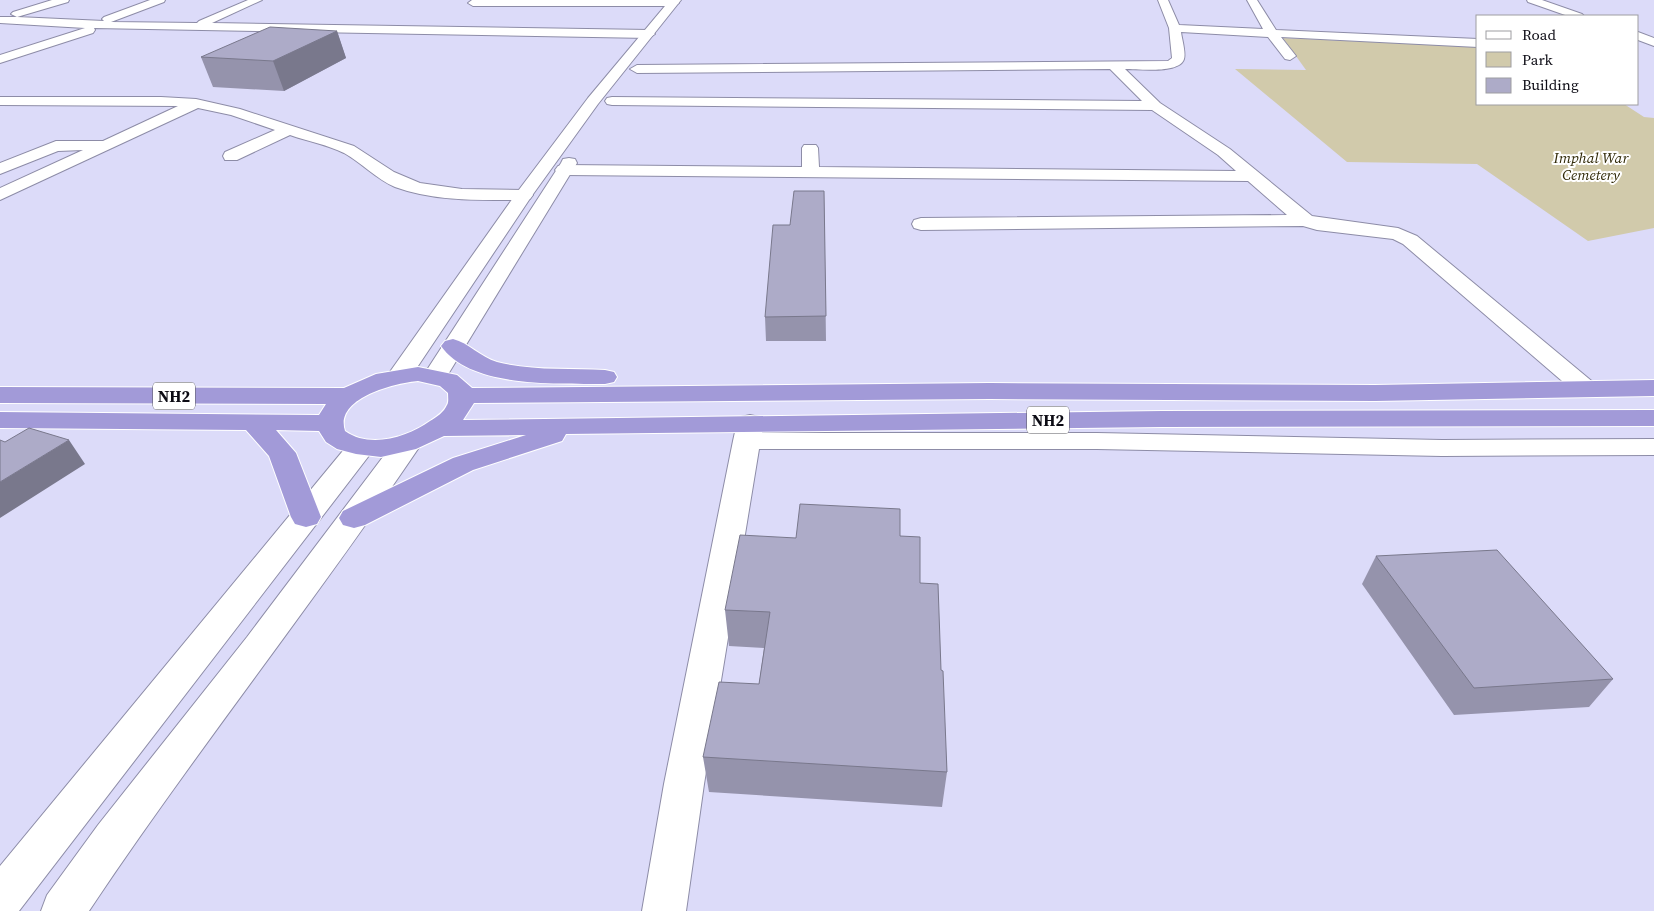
<svg xmlns="http://www.w3.org/2000/svg" width="1654" height="911" font-family="'Source Serif 4',serif">
<style>
.green{fill:#d1caab}
.lines{fill:none;stroke-linecap:round;stroke-linejoin:round}
.minor-casing{stroke:#8d8ca7;stroke-width:2}
.secondary-casing{stroke:#8d8ca7;stroke-width:2}
.trunk-casing{stroke:#fff;stroke-width:2}
.minor{fill:#fff;fill-rule:evenodd}
.secondary{fill:#fff;fill-rule:evenodd}
.trunk{fill:#a29ad8;fill-rule:evenodd}
.wall{fill:#9593ac}
.shaded-wall{fill:#79788c}
.building{fill:#adabc8;stroke:#79788c}
.labels{text-anchor:middle;stroke-width:4;stroke-linejoin:round;paint-order:stroke}
.far-park-label{font-size:15px;font-style:italic;fill:#302907;stroke:#fff}
.shield{fill:#fff;stroke:#55545a;stroke-width:1}
.shield-label{font-size:16px;font-weight:bold;fill:#0c0b14}
</style>
<rect width="100%" height="100%" fill="#dcdbf9"/>
<path class="green" d="M1283 38 1478 47V104H1624L1644 117 1654 118V228L1588 241 1477 164 1347 162 1235 69 1306 70Z"/>
<g class="lines">
<defs>
<path id="minor" d="M52 0H69L68 2 17 17 104 21 102 19 104 17 150 0H165L164 2 111 22 197 23 199 21 248 0H262L212 23 649 30 655 34 649 38 94 28 95 30 93 33 0 63V55L85 28 0 23V17H17L11 14 13 12Z
M472 0H675L679 3 674 6H473L468 3Z
M1158 0H1168L1179 25 1263 29 1247 0H1257L1276 30 1478 39V47L1281 37 1296 56 1290 60 1285 59 1268 37 1181 32C1182 40 1186 52 1184 59 1180 74 1138 69 1125 69L1160 103 1230 149 1312 216 1398 228 1417 236 1594 383 1598 388 1594 393 1585 396 1576 393 1403 244 1393 239 1317 230 1303 226 921 230 914 228 912 224 914 220 921 218 1287 215 1248 181 564 175 558 174 555 170 558 166 564 165 802 167V148L804 145H816L818 148 819 167 1236 171 1218 155 1152 110 612 105 607 104 605 101 607 98 612 97 1142 101 1110 69 637 73 630 69 637 65 1168 61 1172 58 1169 28Z
M1527 0H1542L1582 14 1584 16H1568L1528 2Z
M1638 32 1654 38V46L1638 40Z
M0 97H161L196 99 240 109 354 146 394 172 420 183 462 189 524 190 530 191 533 195 530 199 524 200C481 200 436 202 395 187 376 179 362 163 344 153 328 145 307 141 290 135L237 160H225L223 156 225 152 275 130 231 115 198 108 0 200V188L83 150 58 151 0 174V163L56 141H103L178 106 0 105Z
M750 415 759 417 763 423 762 433H1097L1442 440 1654 439V455L1442 456 1097 449H759L704 784 686 911H642L664 784 733 441 737 423 741 417Z"/>
<path id="secondary" d="M670 0H681L598 104 531 197 408 381 399 383 390 381 387 376 518 191 588 98Z
M569 158 575 159 577 163 447 376 444 381 435 383 426 381 423 376 561 163 563 159Z
M408 435 418 437 422 443C315 602 195 752 89 911H41L47 895 98 825 247 637 398 437Z
M361 439 371 441 375 447 371 453 19 911H0V866L351 441Z"/>
<path id="trunk" d="M453 339C469 343 480 357 497 362 531 371 570 368 605 370L614 372 617 377 614 382 605 384C559 383 471 389 441 346L445 341Z
M418 367 457 375 472 388 990 383 1375 385 1654 380V396L1375 401 990 399 474 403 463 420 1162 411 1654 410V426L1162 427 566 434 562 441 473 470 365 525 354 528 343 525 339 518 343 511 453 458 526 435 444 436 416 449 381 457 356 454 337 449 326 442 319 431 276 430 296 453 321 517 317 524 306 527 295 524 291 517 269 456 246 430 0 428V412L319 415 326 404 0 403V387L344 388 376 374ZM418 381 440 386 448 393C448 397 449 402 447 405 444 412 437 417 430 421 408 437 370 449 345 431 334 398 395 383 418 381Z"/>
</defs>
<use href="#minor" class="minor-casing"/>
<use href="#secondary" class="secondary-casing"/>
<use href="#trunk" class="trunk-casing"/>
<use href="#minor" class="minor"/>
<use href="#secondary" class="secondary"/>
<use href="#trunk" class="trunk"/>
</g>
<path class="wall" d="M337 31 346 58 284 91 213 87 201 57Z
M824 191 826 341H766L765 317 790 225Z
M900 536 920 583 941 670 947 772 942 807 709 792 703 757 759 684 764 648 729 646 725 610 796 538Z
M1376 556 1613 679 1589 707 1454 715 1362 584Z"/>
<path class="shaded-wall" d="M337 31 346 58 284 91 273 61Z
M69 440 85 464 0 518V482Z"/>
<path class="building" d="M270 27 337 31 273 61 201 57Z
M794 191H824L826 316 765 317 773 225H790Z
M29 428 69 440 0 482V440L5 442Z
M800 504 900 509V536L920 537V583L938 584 941 670 943 671 947 772 703 757 719 682 759 684 770 612 725 610 740 535 796 538Z
M1497 550 1613 679 1474 688 1376 556Z"/>
<g class="labels">
<g class="far-park-label">
<text x="1591" y="163">Imphal War<tspan x="1591" dy="17">Cemetery</tspan></text>
</g>
<g class="shield">
<rect x="153" y="382.5" width="42" height="27" rx="4"/>
<rect x="1027" y="406.5" width="42" height="27" rx="4"/>
</g>
<g class="shield-label">
<text x="174" y="402">NH2</text>
<text x="1048" y="426">NH2</text>
</g>
</g>
<rect x="1476" y="15" width="162" height="90" fill="#ffffff" stroke="#9e9da1"/>
<rect x="1486" y="31" width="25" height="8" fill="#ffffff" stroke="#9e9da1"/>
<text x="1522" y="40" font-size="15" fill="#0c0b14">Road</text>
<rect x="1486" y="52" width="25" height="15" fill="#d1caab" stroke="#9e9da1"/>
<text x="1522" y="65" font-size="15" fill="#0c0b14">Park</text>
<rect x="1486" y="78" width="25" height="15" fill="#adabc8" stroke="#9e9da1"/>
<text x="1522" y="90" font-size="15" fill="#0c0b14">Building</text>
</svg>
